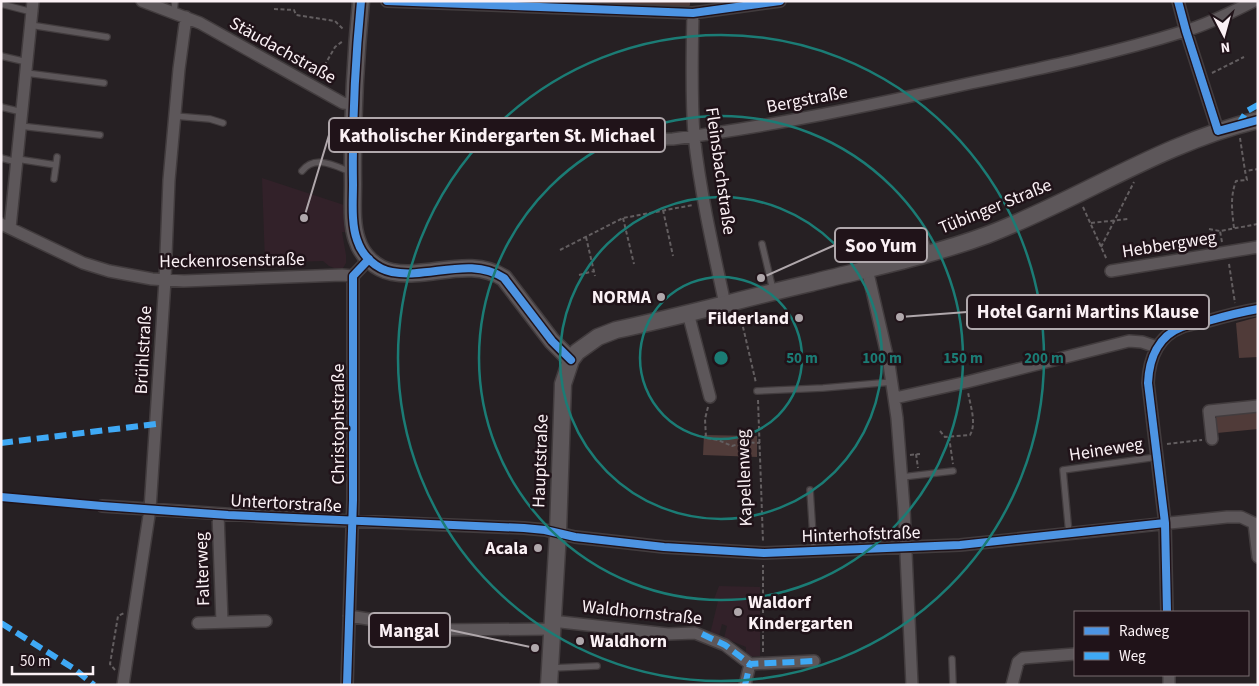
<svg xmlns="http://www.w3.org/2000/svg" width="1259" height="686" font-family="'Source Sans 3',sans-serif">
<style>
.built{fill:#322129}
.green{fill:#503b39}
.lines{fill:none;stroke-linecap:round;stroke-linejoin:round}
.lane-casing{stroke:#423c3e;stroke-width:8}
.street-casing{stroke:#423c3e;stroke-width:14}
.secondary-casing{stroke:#423c3e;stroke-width:19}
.path{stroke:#635e60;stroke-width:2;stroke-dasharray:4 2.5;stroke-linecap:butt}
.lane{stroke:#5d575a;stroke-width:5.5}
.street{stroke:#5d575a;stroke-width:11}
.secondary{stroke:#5d575a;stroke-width:16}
.quiet{stroke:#3fa9f5;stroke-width:6;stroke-dasharray:12 6;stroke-linecap:butt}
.cycleway-casing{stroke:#201319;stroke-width:11}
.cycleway{stroke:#4d94e3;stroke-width:8}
.ring{fill:none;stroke:#1b7c75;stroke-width:2.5}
.poi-dot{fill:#b0a8ac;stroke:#201319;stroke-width:2}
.labels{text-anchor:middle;stroke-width:5;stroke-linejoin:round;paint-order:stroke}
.street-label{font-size:18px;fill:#fbf1f5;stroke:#201319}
.poi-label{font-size:18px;font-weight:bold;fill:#fbf1f5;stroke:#201319;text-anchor:end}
.centre{fill:#1b7c75;stroke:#201319;stroke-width:2.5}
.ring-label{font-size:15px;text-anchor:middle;font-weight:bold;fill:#1b7c75;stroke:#201319;stroke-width:5;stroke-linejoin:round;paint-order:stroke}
.leader{fill:none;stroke:#b0a8ac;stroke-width:2}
.callout-dot{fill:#b0a8ac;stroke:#201319;stroke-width:2}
.callout{fill:#201319;stroke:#b0a8ac;stroke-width:2}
.callout-label{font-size:19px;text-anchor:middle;font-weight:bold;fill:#fbf1f5}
</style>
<rect width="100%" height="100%" fill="#262023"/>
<path class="built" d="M262 178 344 205 345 232H342L346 255V263L343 268H334L329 266 323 261 265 263Z
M719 586 760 587V656L746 657V647L724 638 727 626 722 624 719 636 710 634 718 601 714 599Z"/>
<path class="green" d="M524 1H690V5L687 9Z
M1258 317V357L1239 358 1236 323Z
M1258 412V429L1217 433 1216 416Z
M704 435 757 436V457L703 455Z"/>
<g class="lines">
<defs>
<path id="lane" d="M1 4 32 12
M174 13 175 1
M30 25 107 37
M1 56 27 62
M26 73 104 83
M1 107 22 112
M175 116 210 119 223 123
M20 126 100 135
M1 158 17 162
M17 159 56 165 54 179
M56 165 57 157
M302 171C315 154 335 166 351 172
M762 244 773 290
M883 265 880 248 924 236 929 251
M757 391 823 388 892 382
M902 477 953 471
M810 490 814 552
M1069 534 1063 470 1157 457
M952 659 953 685
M552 668 597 666"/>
<path id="street" d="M142 1 200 23 343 103 353 104
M387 1 693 13 780 1
M1178 1 1186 31 1218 131
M693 13C692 53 691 95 694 135 700 191 713 249 725 304
M352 142 673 139C774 126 872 105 971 83 1043 68 1115 53 1185 31 1209 24 1232 12 1254 1
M1 224 83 263 109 271 152 279 184 281 342 275 353 276
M10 228 33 1
M867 269 889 364 897 418 904 509 912 685
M1111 271 1258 247
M688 313 710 397
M895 398 967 382 1129 341 1142 342 1157 347
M1212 439 1209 411 1258 406
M102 506 302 519 524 528 545 530 575 537 664 547 764 553 960 545 1227 517H1241L1258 525
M218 514 222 622
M1254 523 1258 557
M1167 612 1165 523 1148 383C1149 359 1158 336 1182 327 1190 324 1200 323 1208 321 1225 316 1241 312 1258 309
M349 616 438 630 552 629
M552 621 668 634 695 633 725 645 750 664
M198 623 266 621
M1169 675V685
M123 685 150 509 165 280 169 180 179 69 186 17
M347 685 353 500V276L369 259
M745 685 750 664 814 661
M1012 685 1018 662 1023 658 1075 654"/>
<path id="secondary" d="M361 1C355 63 352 121 353 184 353 201 351 223 357 240 362 256 376 269 392 272 429 279 470 256 504 278L552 341 571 360
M549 685 558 532 563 384 571 360 577 352 598 337 616 330C682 316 746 298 811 283 870 268 930 256 987 235 1079 200 1161 143 1258 120"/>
</defs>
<use href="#lane" class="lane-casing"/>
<use href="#street" class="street-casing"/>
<use href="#secondary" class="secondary-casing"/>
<path class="path" d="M274 9 294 10 296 15 335 21 344 30
M1212 73 1244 57
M318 77 335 47 343 41
M1240 138 1245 171
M1083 207 1107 260
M663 210 673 256
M623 218 634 264
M1091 223 1128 219
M1234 228C1232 211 1230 197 1236 181L1247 180 1245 171 1258 169
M1209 229 1220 231
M586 237 595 276
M1222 242 1220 231 1258 224
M1101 247 1134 182
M560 250 623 218 693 205
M1229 264 1235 303
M579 275 594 271
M740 314 756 383
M758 400 763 542
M708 407 705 419 706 438 718 440 732 446 744 442 760 443
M940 431 945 437 970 435C977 423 970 405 968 392
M949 437 953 464
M1167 444 1202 440
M916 454 918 468
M910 455 920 454
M763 652V565
M115 670 110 664 118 616 124 613"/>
<use href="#lane" class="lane"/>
<use href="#street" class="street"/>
<use href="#secondary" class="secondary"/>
<path class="quiet" d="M1238 125 1247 111 1258 105
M1 443 156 424
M1 623 73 668 94 685
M702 634 725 645 750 664
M745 685 750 664 814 661"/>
<defs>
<path id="cycleway" d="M361 1C355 63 352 121 353 184 353 201 351 223 357 240 362 256 376 269 392 272 429 279 470 256 504 278L552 341 571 360
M387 1 693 13 780 1
M1178 1 1186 31 1218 131 1258 120
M1 497 102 506 228 515 524 528 545 530 575 537 664 547 764 553 960 545 1165 523
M1167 612 1165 523 1148 383C1149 359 1158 336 1182 327 1190 324 1200 323 1208 321 1225 316 1241 312 1258 309
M347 685 353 500V276L369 259"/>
</defs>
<use href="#cycleway" class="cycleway-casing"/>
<use href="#cycleway" class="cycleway"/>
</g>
<g class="ring">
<circle cx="721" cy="358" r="81"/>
<circle cx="721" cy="358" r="161"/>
<circle cx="721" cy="358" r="242"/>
<circle cx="721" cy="358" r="323"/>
</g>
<g class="poi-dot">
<circle cx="661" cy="297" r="5"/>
<circle cx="799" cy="318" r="5"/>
<circle cx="538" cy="548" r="5"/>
<circle cx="738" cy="612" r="5"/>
<circle cx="580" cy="641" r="5"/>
</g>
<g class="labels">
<g class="street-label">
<text transform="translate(283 50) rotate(29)" y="6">Stäudachstraße</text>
<text transform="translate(807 99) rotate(-11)" y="6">Bergstraße</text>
<text transform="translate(721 171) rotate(82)" y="6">Fleinsbachstraße</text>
<text transform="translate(995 206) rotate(-22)" y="6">Tübinger Straße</text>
<text transform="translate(1169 244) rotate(-9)" y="6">Hebbergweg</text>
<text transform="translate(232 260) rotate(-1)" y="6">Heckenrosenstraße</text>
<text transform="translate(143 350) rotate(-87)" y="6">Brühlstraße</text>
<text transform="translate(338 424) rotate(-90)" y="6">Christophstraße</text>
<text transform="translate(1106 449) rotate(-9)" y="6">Heineweg</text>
<text transform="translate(540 461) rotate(-88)" y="6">Hauptstraße</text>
<text transform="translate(744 478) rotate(-92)" y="6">Kapellenweg</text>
<text transform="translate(286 503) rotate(3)" y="6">Untertorstraße</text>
<text transform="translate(861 534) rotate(-2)" y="6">Hinterhofstraße</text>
<text transform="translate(202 569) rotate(-92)" y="6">Falterweg</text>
<text transform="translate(642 612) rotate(6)" y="6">Waldhornstraße</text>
</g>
<g class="poi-label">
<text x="651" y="303">NORMA</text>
<text x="789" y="324">Filderland</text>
<text x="528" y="554">Acala</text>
<text x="748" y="608" text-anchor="start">Waldorf<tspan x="748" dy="21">Kindergarten</tspan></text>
<text x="590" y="647" text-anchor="start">Waldhorn</text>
</g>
</g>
<circle cx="721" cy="358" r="8" class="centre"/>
<g class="ring-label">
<text x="802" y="363">50 m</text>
<text x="882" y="363">100 m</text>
<text x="963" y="363">150 m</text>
<text x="1044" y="363">200 m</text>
</g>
<path class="leader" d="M304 218L329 135M761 278L835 245M900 317L967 312M535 648L450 630"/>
<g class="callout-dot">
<circle cx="304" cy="218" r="5"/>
<circle cx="761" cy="278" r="5"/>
<circle cx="900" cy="317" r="5"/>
<circle cx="535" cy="648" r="5"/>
</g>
<g class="callout">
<rect x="329" y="118" width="336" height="34" rx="5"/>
<rect x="835" y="228" width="92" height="34" rx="5"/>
<rect x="967" y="295" width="242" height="34" rx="5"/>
<rect x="369" y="613" width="81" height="34" rx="5"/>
</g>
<g class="callout-label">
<text x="497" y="142">Katholischer Kindergarten St. Michael</text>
<text x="881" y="252">Soo Yum</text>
<text x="1088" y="318">Hotel Garni Martins Klause</text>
<text x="409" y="637">Mangal</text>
</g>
<rect width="1259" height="686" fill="none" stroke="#fbf1f5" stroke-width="5"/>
<rect x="1074" y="611" width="175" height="65" fill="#201319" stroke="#786c71"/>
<rect x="1084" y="627" width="25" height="8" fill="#4d94e3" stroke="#786c71"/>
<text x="1119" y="636" font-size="15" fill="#fbf1f5">Radweg</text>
<rect x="1084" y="652" width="25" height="8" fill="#3fa9f5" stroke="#786c71"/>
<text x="1119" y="661" font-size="15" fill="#fbf1f5">Weg</text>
<g transform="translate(1224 35) rotate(174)" stroke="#201319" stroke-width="4" paint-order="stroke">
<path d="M0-4L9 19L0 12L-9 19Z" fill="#fbf1f5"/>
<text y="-8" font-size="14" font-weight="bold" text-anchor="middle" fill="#fbf1f5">N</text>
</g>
<path d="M12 666v8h81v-8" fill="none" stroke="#fbf1f5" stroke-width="2.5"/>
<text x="20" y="666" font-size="15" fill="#fbf1f5" stroke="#201319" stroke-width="4" paint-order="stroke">50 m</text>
</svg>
